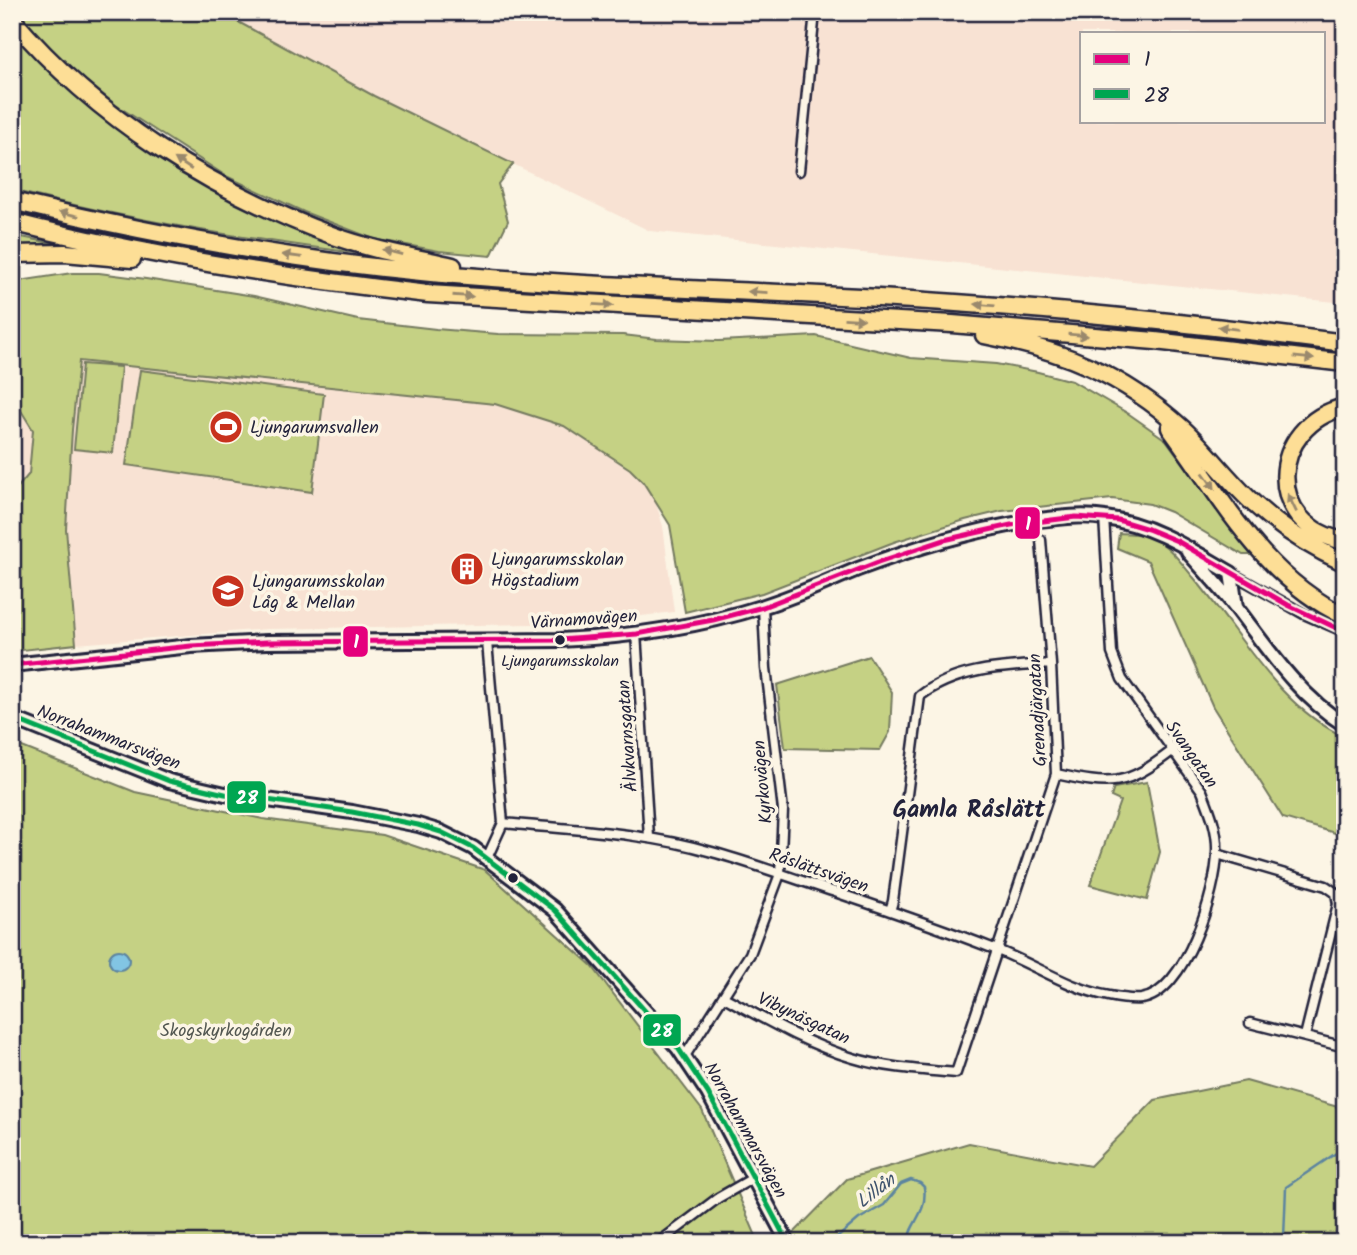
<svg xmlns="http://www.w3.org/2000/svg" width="1357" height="1255" font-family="Kalam,sans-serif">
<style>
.built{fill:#f8e2d3;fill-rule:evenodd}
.green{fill:#c5d184;stroke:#747a60;stroke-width:2}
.water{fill:#82c5e3;stroke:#5c84a0;stroke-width:2}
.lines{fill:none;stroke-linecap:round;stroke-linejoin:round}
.stream{stroke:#5c84a0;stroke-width:2.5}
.street-casing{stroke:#22223b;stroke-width:13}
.secondary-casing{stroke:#22223b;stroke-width:18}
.highway-casing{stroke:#22223b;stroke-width:21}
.street{stroke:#fcf5e5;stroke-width:8}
.secondary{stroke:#fcf5e5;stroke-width:12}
.highway{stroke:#fdde96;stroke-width:16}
.bus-1-casing{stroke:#fcf5e5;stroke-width:10}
.bus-2-casing{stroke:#fcf5e5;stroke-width:10}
.bus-1{stroke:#e5007d;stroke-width:5}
.bus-2{stroke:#00a651;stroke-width:5}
.oneway{fill:#9a896d}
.bus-dot{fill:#22223b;stroke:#fcf5e5;stroke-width:2.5}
.labels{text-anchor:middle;stroke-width:7;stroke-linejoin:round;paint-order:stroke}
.bus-label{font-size:16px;fill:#22223b;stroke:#fcf5e5}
.poi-label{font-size:18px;fill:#22223b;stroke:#fcf5e5;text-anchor:start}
.street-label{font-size:18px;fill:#22223b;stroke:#fcf5e5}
.park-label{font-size:18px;fill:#535751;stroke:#fcf5e5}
.water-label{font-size:19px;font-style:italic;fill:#3f536d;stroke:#fcf5e5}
.district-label{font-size:24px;font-weight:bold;fill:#22223b;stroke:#fcf5e5}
.line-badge{stroke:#fcf5e5;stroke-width:2.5}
.badge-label{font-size:19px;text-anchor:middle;font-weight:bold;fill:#fff}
</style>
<rect width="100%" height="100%" fill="#fcf5e5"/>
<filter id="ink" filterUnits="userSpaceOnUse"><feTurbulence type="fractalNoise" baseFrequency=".0143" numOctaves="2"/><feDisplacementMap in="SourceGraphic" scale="14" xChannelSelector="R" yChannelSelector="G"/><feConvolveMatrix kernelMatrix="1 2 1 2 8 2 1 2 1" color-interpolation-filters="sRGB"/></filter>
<g filter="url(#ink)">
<path class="built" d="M220 12H1345V303L650 231 374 96ZM1082 33H1324V121H1082Z
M78 360 136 364 496 403 563 425 630 469 643 481 655 500 663 526 674 612 609 620 533 624 268 629 76 644 66 532 71 433Z
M12 396 33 429 29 475 12 494Z"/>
<path class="green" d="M18 12H220L374 96 513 164 498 184 508 221 491 256 439 251 374 239 304 212 226 176 116 105 59 59Z
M12 29 128 134 377 256C254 240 132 221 12 190Z
M12 235 71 247 12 250Z
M72 273H99L146 279 254 296 358 320 436 329 498 334 623 335 657 339 719 341 816 336 911 358 996 364 1038 372 1072 381 1129 414 1166 440 1251 555H1243L1170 512 1150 504 1112 499 1002 511 965 520 894 542 762 593 685 612 670 525 643 482 630 469 564 426 495 404 79 361 72 430 66 529 76 644 13 651 12 494 29 474 33 430 12 396V282Z
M82 364 121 367 113 453 74 449Z
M140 370 324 394 312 492 126 465Z
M1119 533C1129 534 1143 533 1151 537 1169 545 1182 564 1194 578 1240 632 1278 707 1345 737V836L1283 818 1213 707 1148 561 1117 548Z
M869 656 892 692 890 732 880 750 785 748 777 685Z
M12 743 135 792 263 819 382 835 485 870 592 966 702 1110 759 1243H12Z
M1147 782 1160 852 1147 900 1090 885 1120 801 1111 797 1114 788Z
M1246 1081 1345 1109V1243H963L949 1235 934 1240 933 1243H784L847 1179 969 1143 1090 1166 1155 1100Z"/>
<path class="water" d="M109 960a10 10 0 1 1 20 0a10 10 0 1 1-20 0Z"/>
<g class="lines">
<path class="stream" d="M831 1243 859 1219 884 1205 901 1184 911 1180 920 1183 924 1187C928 1215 909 1222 908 1243
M1272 1243 1284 1238 1286 1187 1345 1147"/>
<defs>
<path id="street" d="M799 171 815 12
M1231 573 1304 614 1345 632
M636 633 649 837
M487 642 503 823
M1056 774C1112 786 1125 787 1172 751
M1217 854 1326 886 1336 893 1338 904 1305 1036
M487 858 503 823C573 830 644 832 712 852 749 862 786 876 823 888 879 907 936 926 992 948 1033 963 1066 988 1109 996 1119 998 1130 1000 1141 999 1185 994 1217 890 1217 852 1218 830 1210 811 1202 791L1122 679 1112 653 1104 517
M890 911 893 901 920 696C957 667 1006 667 1051 664
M724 997C766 1020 807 1044 853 1058 886 1068 921 1070 956 1073L1056 774 1051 664 1041 540
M1250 1023 1345 1047
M685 1056 750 954 780 874 783 810 766 668 763 607
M658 1243 718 1198 753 1178"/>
<path id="secondary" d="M1188 552C1205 571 1223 590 1238 610 1270 652 1299 696 1345 725
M12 665 191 646 267 642 560 640C629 637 698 627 764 606 796 596 826 582 858 569 913 548 973 530 1031 521 1055 518 1081 514 1105 518 1152 524 1191 550 1231 573L1236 607
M12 718 169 781 225 794 352 812 418 825 441 832 473 848 555 910 678 1048 708 1093 788 1243"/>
<path id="highway" d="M12 19C97 119 212 191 334 236 372 250 413 257 453 266
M12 201C150 234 289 260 431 273 605 289 781 290 956 303 1086 312 1215 326 1345 343
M12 222C149 257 288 278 428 294L952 324 1155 341 1345 363
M12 254 65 253 132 259
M984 335C1062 350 1123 374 1183 429 1207 451 1227 479 1252 502 1280 528 1310 547 1345 563
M1345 407C1268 425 1263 527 1345 541
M1170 428C1221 497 1264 579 1345 616"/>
</defs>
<use href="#street" class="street-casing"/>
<use href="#secondary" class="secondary-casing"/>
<use href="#highway" class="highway-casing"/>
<use href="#street" class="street"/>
<use href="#secondary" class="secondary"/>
<use href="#highway" class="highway"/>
<defs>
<path id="bus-1" d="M12 665 191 646 267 642 560 640 637 634 713 620 763 607 878 562 944 540 1011 525 1076 517 1118 520 1148 529 1177 541 1288 605 1345 632"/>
<path id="bus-2" d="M12 718 169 781 225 794 352 812 418 825 441 832 473 848 555 910 678 1048 708 1093 788 1243"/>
</defs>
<use href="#bus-1" class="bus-1-casing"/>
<use href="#bus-2" class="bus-2-casing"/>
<use href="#bus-1" class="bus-1"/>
<use href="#bus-2" class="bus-2"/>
</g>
<defs><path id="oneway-solid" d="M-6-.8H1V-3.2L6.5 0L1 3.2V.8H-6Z" transform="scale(1.75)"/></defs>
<g class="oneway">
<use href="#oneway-solid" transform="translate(183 164) rotate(-147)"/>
<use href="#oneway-solid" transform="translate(69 214) rotate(-167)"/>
<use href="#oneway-solid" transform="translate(392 252) rotate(-166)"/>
<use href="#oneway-solid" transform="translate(292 256) rotate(-172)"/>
<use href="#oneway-solid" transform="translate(758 292) rotate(-177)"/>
<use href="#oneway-solid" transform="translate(463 296) rotate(4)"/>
<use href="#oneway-solid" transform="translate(603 305) rotate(3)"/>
<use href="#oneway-solid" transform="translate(985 305) rotate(-175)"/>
<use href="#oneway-solid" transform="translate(854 319) rotate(3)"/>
<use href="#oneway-solid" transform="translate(1228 328) rotate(-173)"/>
<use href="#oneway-solid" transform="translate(1078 335) rotate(5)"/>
<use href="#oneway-solid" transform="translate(1304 358) rotate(6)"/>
<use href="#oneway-solid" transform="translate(1209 481) rotate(54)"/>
<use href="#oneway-solid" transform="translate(1292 503) rotate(-116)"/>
</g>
</g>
<defs>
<symbol id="stadium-disc" viewBox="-11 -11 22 22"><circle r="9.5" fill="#c8321e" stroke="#fcf5e5"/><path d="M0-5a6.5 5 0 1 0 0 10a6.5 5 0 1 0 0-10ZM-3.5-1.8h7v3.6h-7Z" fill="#fff"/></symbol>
<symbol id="building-disc" viewBox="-11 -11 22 22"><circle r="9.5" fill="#c8321e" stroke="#fcf5e5"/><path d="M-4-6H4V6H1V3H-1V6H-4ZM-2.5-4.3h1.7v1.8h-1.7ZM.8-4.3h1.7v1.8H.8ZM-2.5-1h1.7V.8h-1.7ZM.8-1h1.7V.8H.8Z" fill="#fff"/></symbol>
<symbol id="school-disc" viewBox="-11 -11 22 22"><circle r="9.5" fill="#c8321e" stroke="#fcf5e5"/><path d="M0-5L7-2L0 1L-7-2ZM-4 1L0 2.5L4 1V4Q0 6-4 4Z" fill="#fff"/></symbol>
</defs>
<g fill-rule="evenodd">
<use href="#stadium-disc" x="207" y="408" width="38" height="38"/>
<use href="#building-disc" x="448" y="550" width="38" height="38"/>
<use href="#school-disc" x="209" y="572" width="38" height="38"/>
</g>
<g class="bus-dot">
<circle cx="560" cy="640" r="6"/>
<circle cx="513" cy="878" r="6"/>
</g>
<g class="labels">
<g class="bus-label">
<text x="560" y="666">Ljungarumsskolan</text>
</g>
<g class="poi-label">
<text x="250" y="433">Ljungarumsvallen</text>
<text x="491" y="565">Ljungarumsskolan<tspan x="491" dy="21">Högstadium</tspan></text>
<text x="252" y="587">Ljungarumsskolan<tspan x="252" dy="21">Låg &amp; Mellan</tspan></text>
</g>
<g class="street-label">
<text transform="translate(584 619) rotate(-4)" y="6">Värnamovägen</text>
<text transform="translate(1037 710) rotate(-93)" y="6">Grenadjärgatan</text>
<text transform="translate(627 736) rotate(-94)" y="6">Älvkvarnsgatan</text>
<text transform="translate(109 737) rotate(21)" y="6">Norrahammarsvägen</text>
<text transform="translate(1192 754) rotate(55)" y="6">Svangatan</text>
<text transform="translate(762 782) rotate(-95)" y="6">Kyrkovägen</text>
<text transform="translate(819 870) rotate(19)" y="6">Råslättsvägen</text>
<text transform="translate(804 1018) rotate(25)" y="6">Vibynäsgatan</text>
<text transform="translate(746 1130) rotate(61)" y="6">Norrahammarsvägen</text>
</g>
<g class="park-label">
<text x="226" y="1036">Skogskyrkogården</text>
</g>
<g class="water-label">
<text transform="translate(875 1190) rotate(-38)" y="7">Lillån</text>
</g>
<g class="district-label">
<text x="969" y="817">Gamla Råslätt</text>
</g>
</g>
<g class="line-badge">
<rect x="1014" y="506" width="27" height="34" rx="7" fill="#e5007d"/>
<rect x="342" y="625" width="27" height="33" rx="7" fill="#e5007d"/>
<rect x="226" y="780" width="41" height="34" rx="7" fill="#00a651"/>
<rect x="642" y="1013" width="40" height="34" rx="7" fill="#00a651"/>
</g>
<g class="badge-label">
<text x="1028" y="530">1</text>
<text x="356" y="648">1</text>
<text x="247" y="804">28</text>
<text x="662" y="1037">28</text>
</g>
<rect width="1357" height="1255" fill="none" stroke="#fcf5e5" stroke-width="42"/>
<rect x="21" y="21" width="1315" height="1213" fill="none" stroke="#22223b" stroke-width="2.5" filter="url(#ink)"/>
<rect x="1080" y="32" width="245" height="91" fill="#fcf5e5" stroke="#a5a1a1" stroke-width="2"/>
<rect x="1094" y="54" width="35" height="10" fill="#e5007d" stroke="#a5a1a1" stroke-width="2"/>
<text x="1144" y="66" font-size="21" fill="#22223b">1</text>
<rect x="1094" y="89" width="35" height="10" fill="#00a651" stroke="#a5a1a1" stroke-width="2"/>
<text x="1144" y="102" font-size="21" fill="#22223b">28</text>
</svg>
